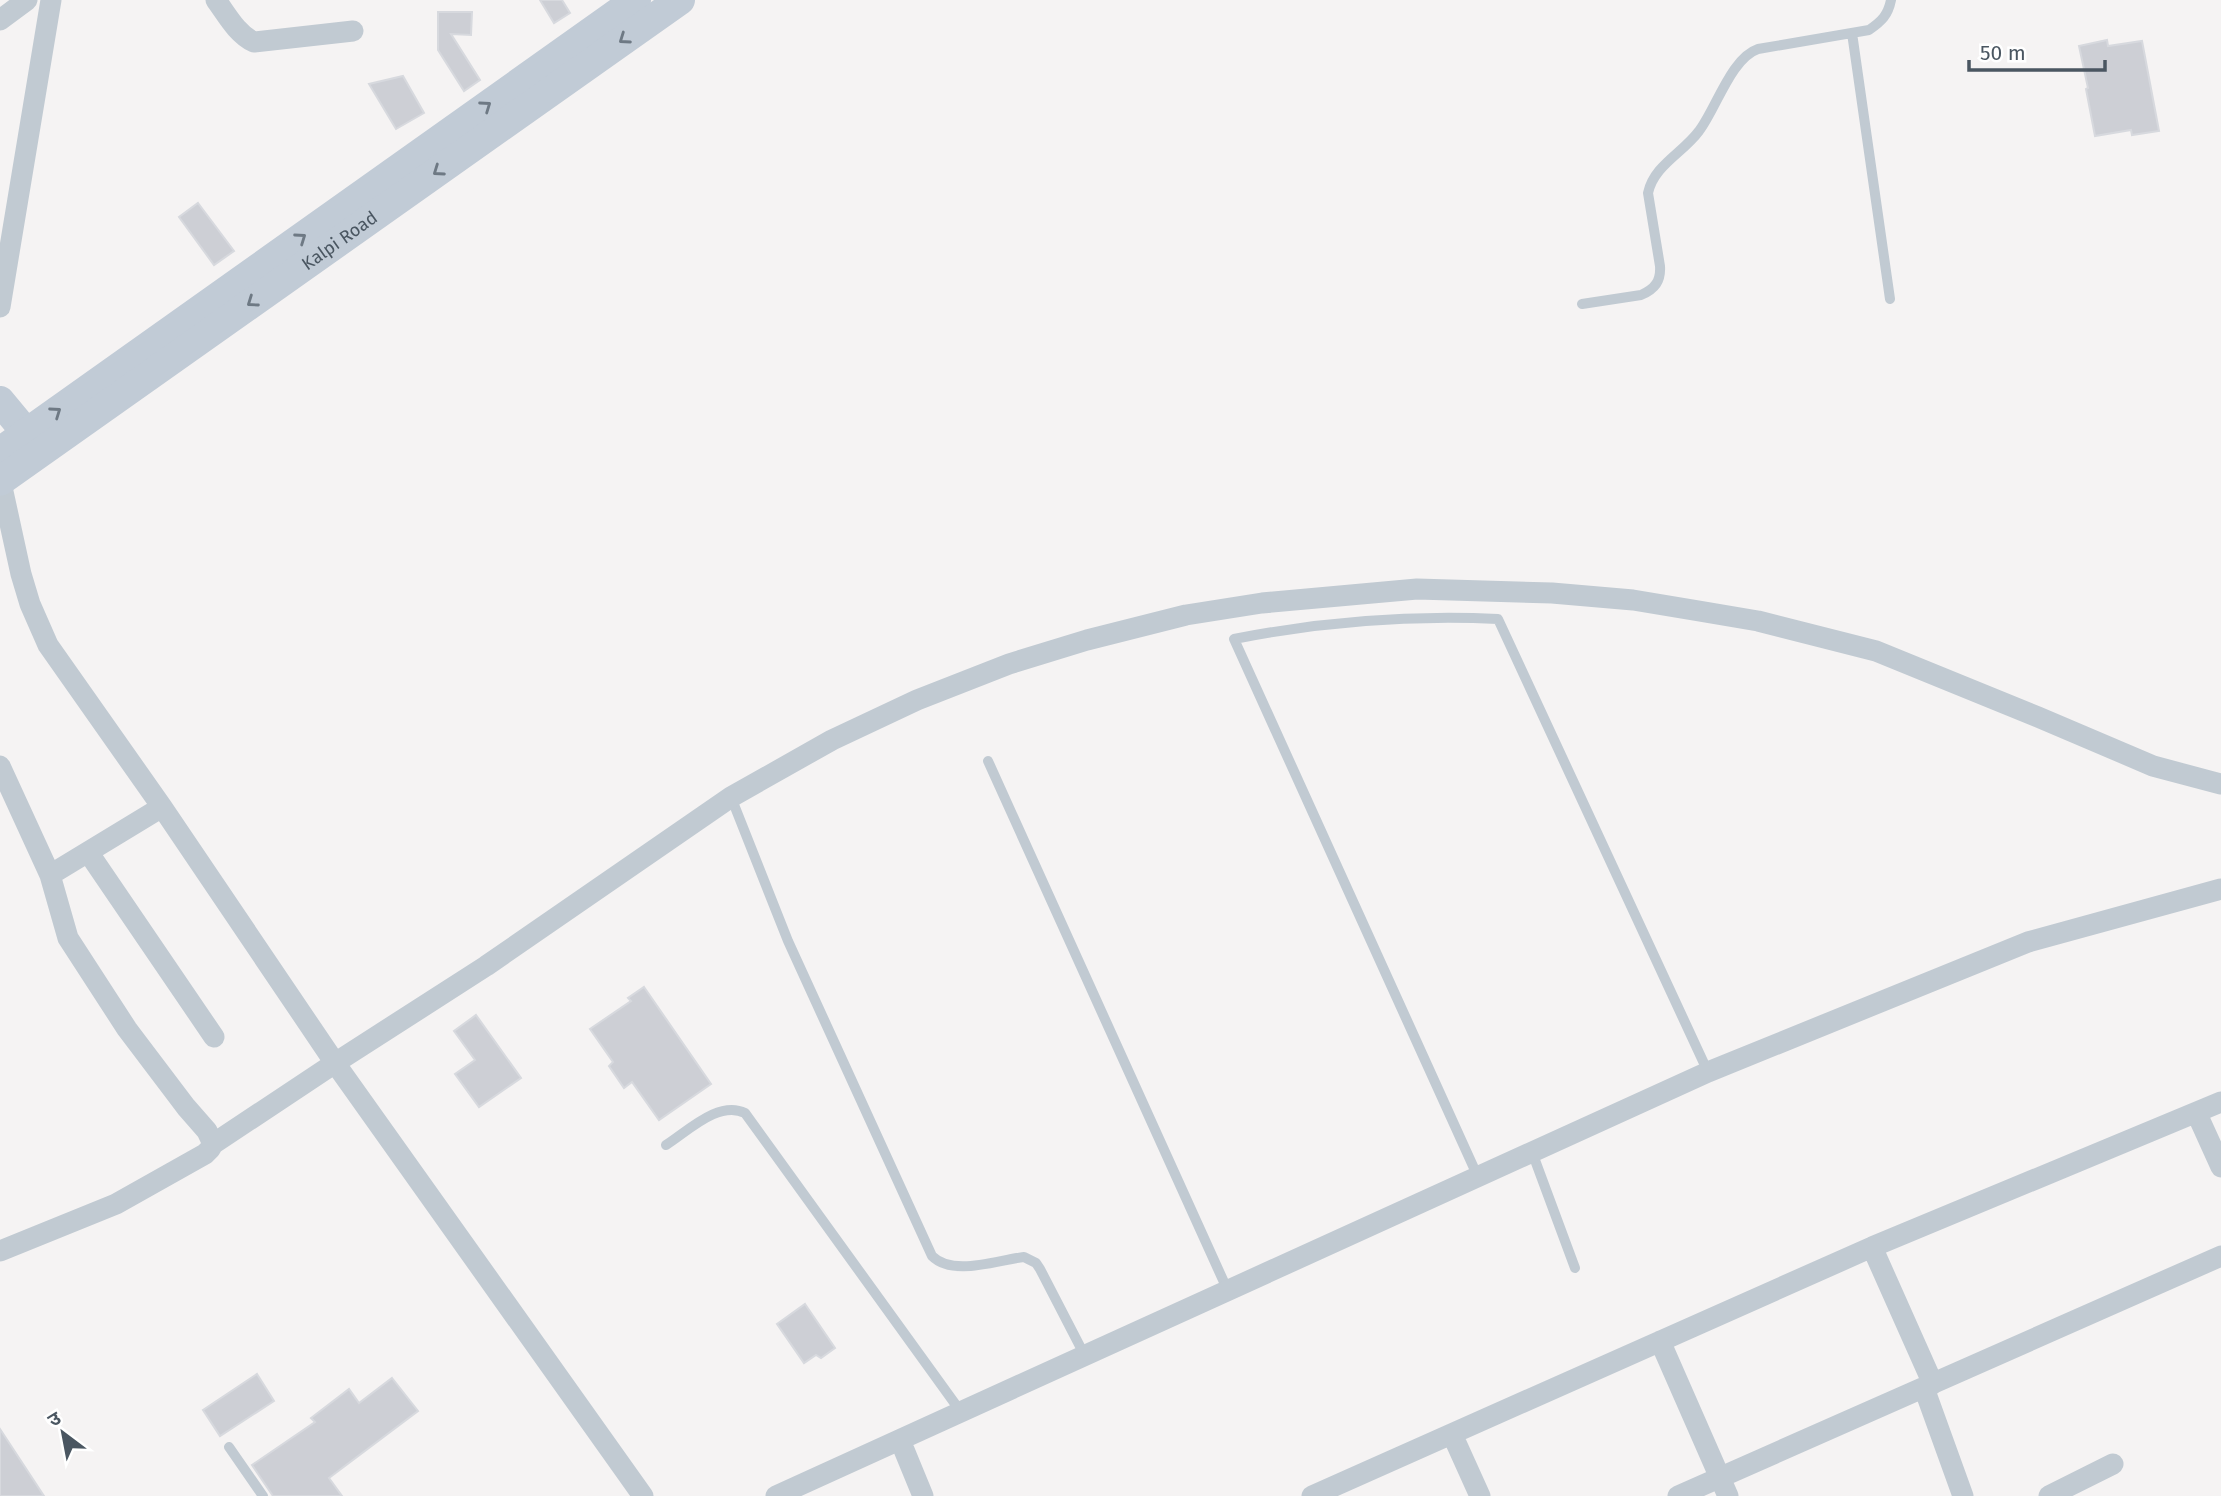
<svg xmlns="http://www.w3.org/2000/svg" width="2221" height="1496" font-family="'Fira Sans','Noto Sans Devanagari',sans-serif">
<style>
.building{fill:#cdcfd5;stroke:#d7d9de;stroke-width:2}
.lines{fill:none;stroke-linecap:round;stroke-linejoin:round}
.lane{stroke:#c1cad2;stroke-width:10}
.street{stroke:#c1cad2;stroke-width:21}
.secondary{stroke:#c1cbd6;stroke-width:30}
.oneway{stroke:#6e7984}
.labels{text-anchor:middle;stroke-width:7;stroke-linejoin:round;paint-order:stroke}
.street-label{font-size:18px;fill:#4a5661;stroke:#fff}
</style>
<rect width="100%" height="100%" fill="#f5f3f3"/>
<path class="building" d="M540 0H562L570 13 554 23Z
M438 12H472L471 35 451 34 480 80 464 91 438 50Z
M2107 40 2108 46 2142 41 2159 131 2132 135 2131 130 2095 136 2086 89 2088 88 2079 46Z
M403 76 424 113 396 129 369 84Z
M198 203 234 251 214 265 179 217Z
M644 987 711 1084 659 1120 632 1082 624 1088 609 1066 613 1062 590 1029 631 1001 628 998Z
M476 1015 521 1078 479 1107 455 1074 475 1060 454 1031Z
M805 1304 835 1348 821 1358 816 1355 804 1363 777 1324Z
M257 1374 274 1401 220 1436 203 1410Z
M392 1378 418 1411 329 1478 342 1496H273L252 1465 315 1422 311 1418 349 1389 359 1403Z
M0 1429 44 1496H0Z"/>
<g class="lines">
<path class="lane" d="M1852 33 1890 299
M1582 304 1641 295C1655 289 1661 281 1660 266L1648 193C1654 165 1683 153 1699 131 1716 109 1731 58 1758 49L1869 30C1882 21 1888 15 1891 0
M988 761 1228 1291
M731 797 788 941 932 1256C953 1277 997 1260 1024 1257L1036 1263 1040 1269 1085 1356
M666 1145C688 1131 719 1100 745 1113L961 1412
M1532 1152 1575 1268
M1478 1177 1234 639C1320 622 1410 615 1498 619L1708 1072
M229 1447 263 1496"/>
<path class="street" d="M216 0C227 15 237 34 254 42L353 31
M0 20 27 0
M0 307 51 0
M0 478 21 574 30 604 48 645 162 807 335 1063 486 966 731 797 832 740 917 700 1009 664 1087 640 1186 615 1262 603 1417 589 1552 593 1633 600 1699 611 1758 621 1876 651 2038 717 2153 766 2221 784
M0 766 50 875 68 938 127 1029 186 1107 207 1131 213 1144 210 1149 205 1154 116 1204 0 1251
M88 852 214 1037
M50 875 162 807
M2197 1114 2221 1167
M213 1144 335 1063 643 1496
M1872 1247 1933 1384
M1660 1341 1728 1496
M1924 1388 1963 1496
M1452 1434 1480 1496
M900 1440 923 1496
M776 1496 1708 1072 2028 942 2221 889
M1312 1496 1872 1247 2221 1102
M1678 1496 2221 1256
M2049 1496 2113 1464"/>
<g class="secondary">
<path d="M0 401 39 448"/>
<path d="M0 452 636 0"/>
<path id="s1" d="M0 481 680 0"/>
</g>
</g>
<defs><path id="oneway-chevron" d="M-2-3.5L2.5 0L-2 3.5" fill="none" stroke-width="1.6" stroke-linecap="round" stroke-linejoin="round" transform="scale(1.75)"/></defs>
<g class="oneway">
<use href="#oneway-chevron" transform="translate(624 39) rotate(145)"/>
<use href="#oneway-chevron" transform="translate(486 106) rotate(-35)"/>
<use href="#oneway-chevron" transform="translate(438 171) rotate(145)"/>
<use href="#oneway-chevron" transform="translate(301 238) rotate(-35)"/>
<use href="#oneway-chevron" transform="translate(252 302) rotate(145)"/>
<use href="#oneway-chevron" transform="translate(56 412) rotate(-35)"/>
</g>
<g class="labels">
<g class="street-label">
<text dy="6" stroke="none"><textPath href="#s1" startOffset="416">Kalpi Road</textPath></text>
</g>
</g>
<g transform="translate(63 1433) rotate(328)" stroke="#ffffff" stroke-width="5" paint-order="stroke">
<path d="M0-5L12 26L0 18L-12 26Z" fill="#4a5661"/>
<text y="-10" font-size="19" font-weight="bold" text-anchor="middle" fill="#4a5661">उ</text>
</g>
<path d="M1969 60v10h136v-10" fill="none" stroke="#4a5661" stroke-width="3.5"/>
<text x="1980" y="60" font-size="21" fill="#4a5661" stroke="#ffffff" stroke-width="5" paint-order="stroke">50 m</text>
</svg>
